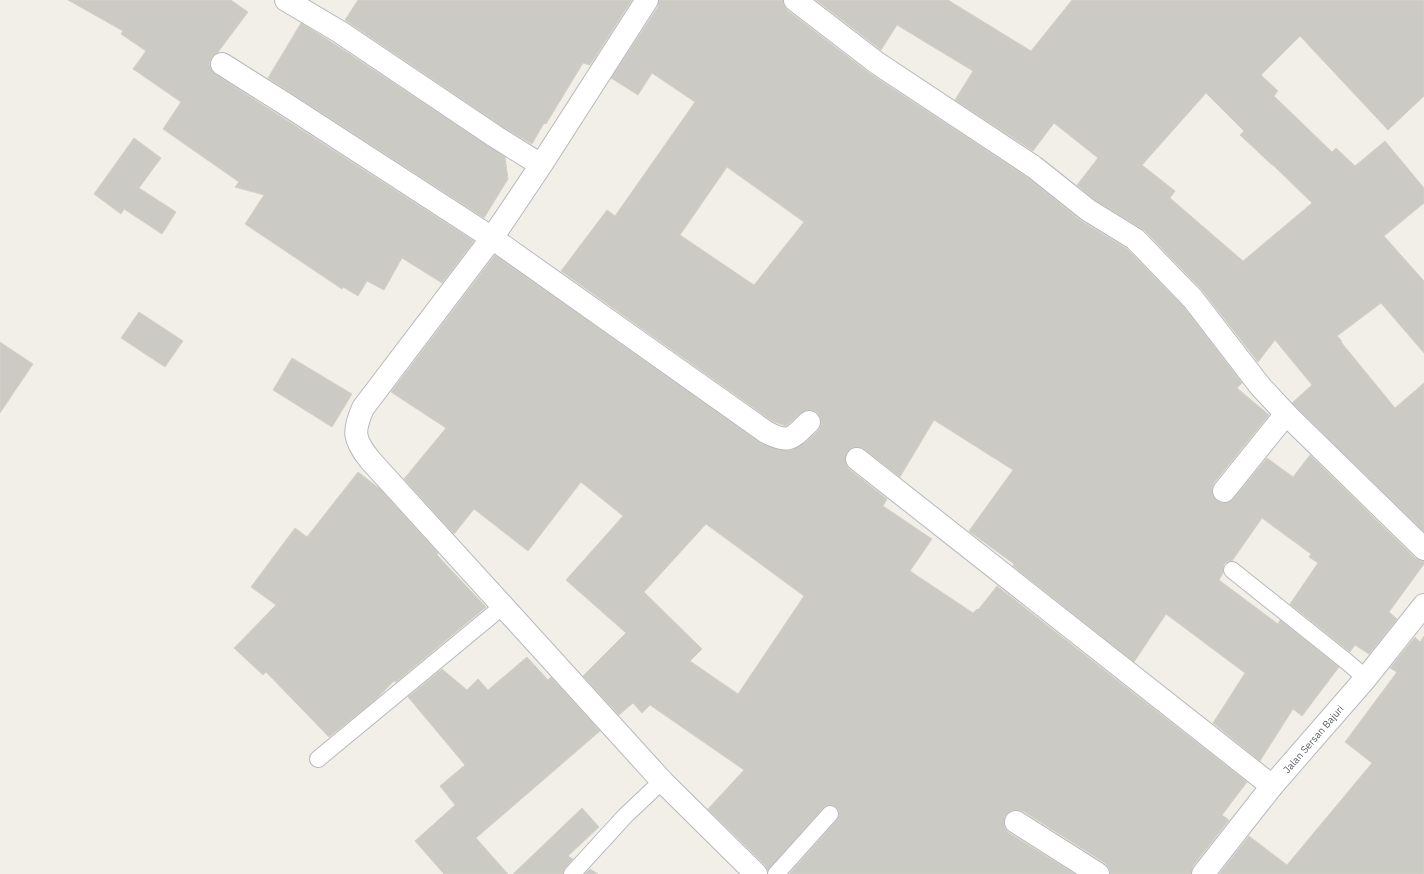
<svg xmlns="http://www.w3.org/2000/svg" width="1424" height="874" font-family="'IBM Plex Sans',sans-serif">
<style>
.building{fill:#cccac5;stroke:#d6d1c6;fill-rule:evenodd}
.lines{fill:none;stroke-linecap:round;stroke-linejoin:round}
.lane-casing{stroke:#b5b8bc;stroke-width:18}
.street-casing{stroke:#b5b8bc;stroke-width:24}
.secondary-casing{stroke:#b6babf;stroke-width:24}
.lane{stroke:#fff;stroke-width:16}
.street{stroke:#fff;stroke-width:22}
.secondary{stroke:#fff;stroke-width:22}
.labels{text-anchor:middle;stroke-width:3;stroke-linejoin:round;paint-order:stroke}
.street-label{font-size:10px;fill:#5f6368;stroke:#fff}
</style>
<rect width="100%" height="100%" fill="#f1efe8"/>
<path class="building" d="M68 0H231L248 12 218 52 211 58 209 65 215 74 474 241 442 283 402 258 384 290 367 281 358 296 343 287 342 289 245 224 264 195 235 187 239 182 163 129 181 102 133 69 146 51 121 34 123 31Z
M358 0H632L590 65 583 63 546 124 544 123 532 144 503 127 345 20Z
M659 0H783L784 5 787 10 869 73 1027 177 1080 220 1127 249 1184 307 1242 383 1237 388 1269 415 1214 483 1212 489 1213 496 1216 500 1222 503 1229 502 1233 499 1267 458 1293 477 1310 455 1415 558 1421 561H1424V564L1389 612 1397 619 1369 654 1355 645 1350 652 1290 604 1318 563 1309 557 1311 554 1262 518 1232 561H1228L1224 564 1223 569V573L1219 580 1278 624 1280 620 1339 667 1302 716 1293 709 1260 761 1213 723 1245 673 1166 614 1134 662 1013 566 1014 564 969 531 1013 470 934 420 900 477 864 449 858 447H853L847 452 845 458 846 464 849 469 887 499 883 506 932 539 910 571 973 613 977 609 978 610 997 586 1247 782 1222 815 1229 820 1193 866 1191 874H1110L1109 868 1105 863 1023 811 1016 810 1010 811 1005 816 1004 822 1005 828 1009 833 1075 874H789L837 820 839 816V811L836 807 832 805H827L823 808 768 870 765 865 708 809 744 770 650 705 642 713 633 703 619 715 583 676 626 633 566 580 623 516 581 482 528 551 474 509 454 534 404 479 446 428 391 392 495 255 761 443 778 450H792L806 442 818 431 821 426V419L818 413 812 410H806L801 413 786 426 772 421 561 271 607 210 615 216 695 102 652 73 638 95 611 78 658 7ZM727 167 804 222 754 285 680 235ZM706 524 804 596 738 694 690 661 702 649 644 592Z
M816 0H948L1031 51 1072 0H1424V96L1388 130 1300 36 1261 75 1278 91 1274 96 1332 152 1336 148 1355 166 1385 141 1424 188V203L1384 236 1424 281V353L1381 303 1337 336 1342 341 1341 342 1395 408 1424 383V532L1292 403 1312 385 1275 340 1258 362 1202 290 1144 230 1095 200 1077 185 1098 158 1054 123 1033 151 955 100 973 71 897 25 881 50ZM1206 93 1244 131 1240 135 1272 165H1273L1312 203 1243 261 1170 198 1175 191 1142 165Z
M301 23 333 43 505 157 508 179 484 218 268 78Z
M134 138 161 158 139 188 176 212 162 234 124 209 121 214 94 194Z
M139 312 183 341 165 367 121 338Z
M0 342 33 364 0 413Z
M292 358 352 394 332 427 273 390Z
M358 472 380 489 438 553 437 555 486 607 396 682 394 681 374 701 329 737 266 672 263 675 234 648 276 605 251 587 295 528 307 537Z
M1424 636V874H1219L1249 836 1287 865 1372 763 1345 742 1397 672 1390 668 1415 637 1420 642Z
M527 657 548 680 551 677 600 731 476 838 508 874H444L415 841 455 805 440 786 465 765 408 697 442 669 467 690 478 679 488 690Z
M582 808 599 827 568 856 573 859 565 868 563 874H513Z
M590 869 598 874H585Z"/>
<g class="lines">
<defs>
<path id="lane" d="M1232 570 1346 661 1366 678
M318 759 503 606
M572 874 625 816 662 781
M776 874 830 814"/>
<path id="street" d="M286 0 340 32 496 137 541 165
M647 0 541 165 492 238 363 408C353 431 353 439 370 460L662 781 756 874
M795 0 877 63 1034 167 1088 210 1135 239 1193 299 1260 386 1286 414 1224 491
M222 64 287 105 492 238 766 432C790 444 791 439 809 422
M1286 414 1424 549
M857 459 1272 786
M1016 822 1098 874"/>
<path id="secondary" d="M1203 874 1272 786 1366 678 1424 605"/>
</defs>
<use href="#lane" class="lane-casing"/>
<use href="#street" class="street-casing"/>
<use href="#secondary" class="secondary-casing"/>
<use href="#lane" class="lane"/>
<use href="#street" class="street"/>
<use href="#secondary" class="secondary"/>
</g>
<g class="labels">
<g class="street-label">
<text transform="translate(1313 739) rotate(-49)" y="4">Jalan Sersan Bajuri</text>
</g>
</g>
</svg>
